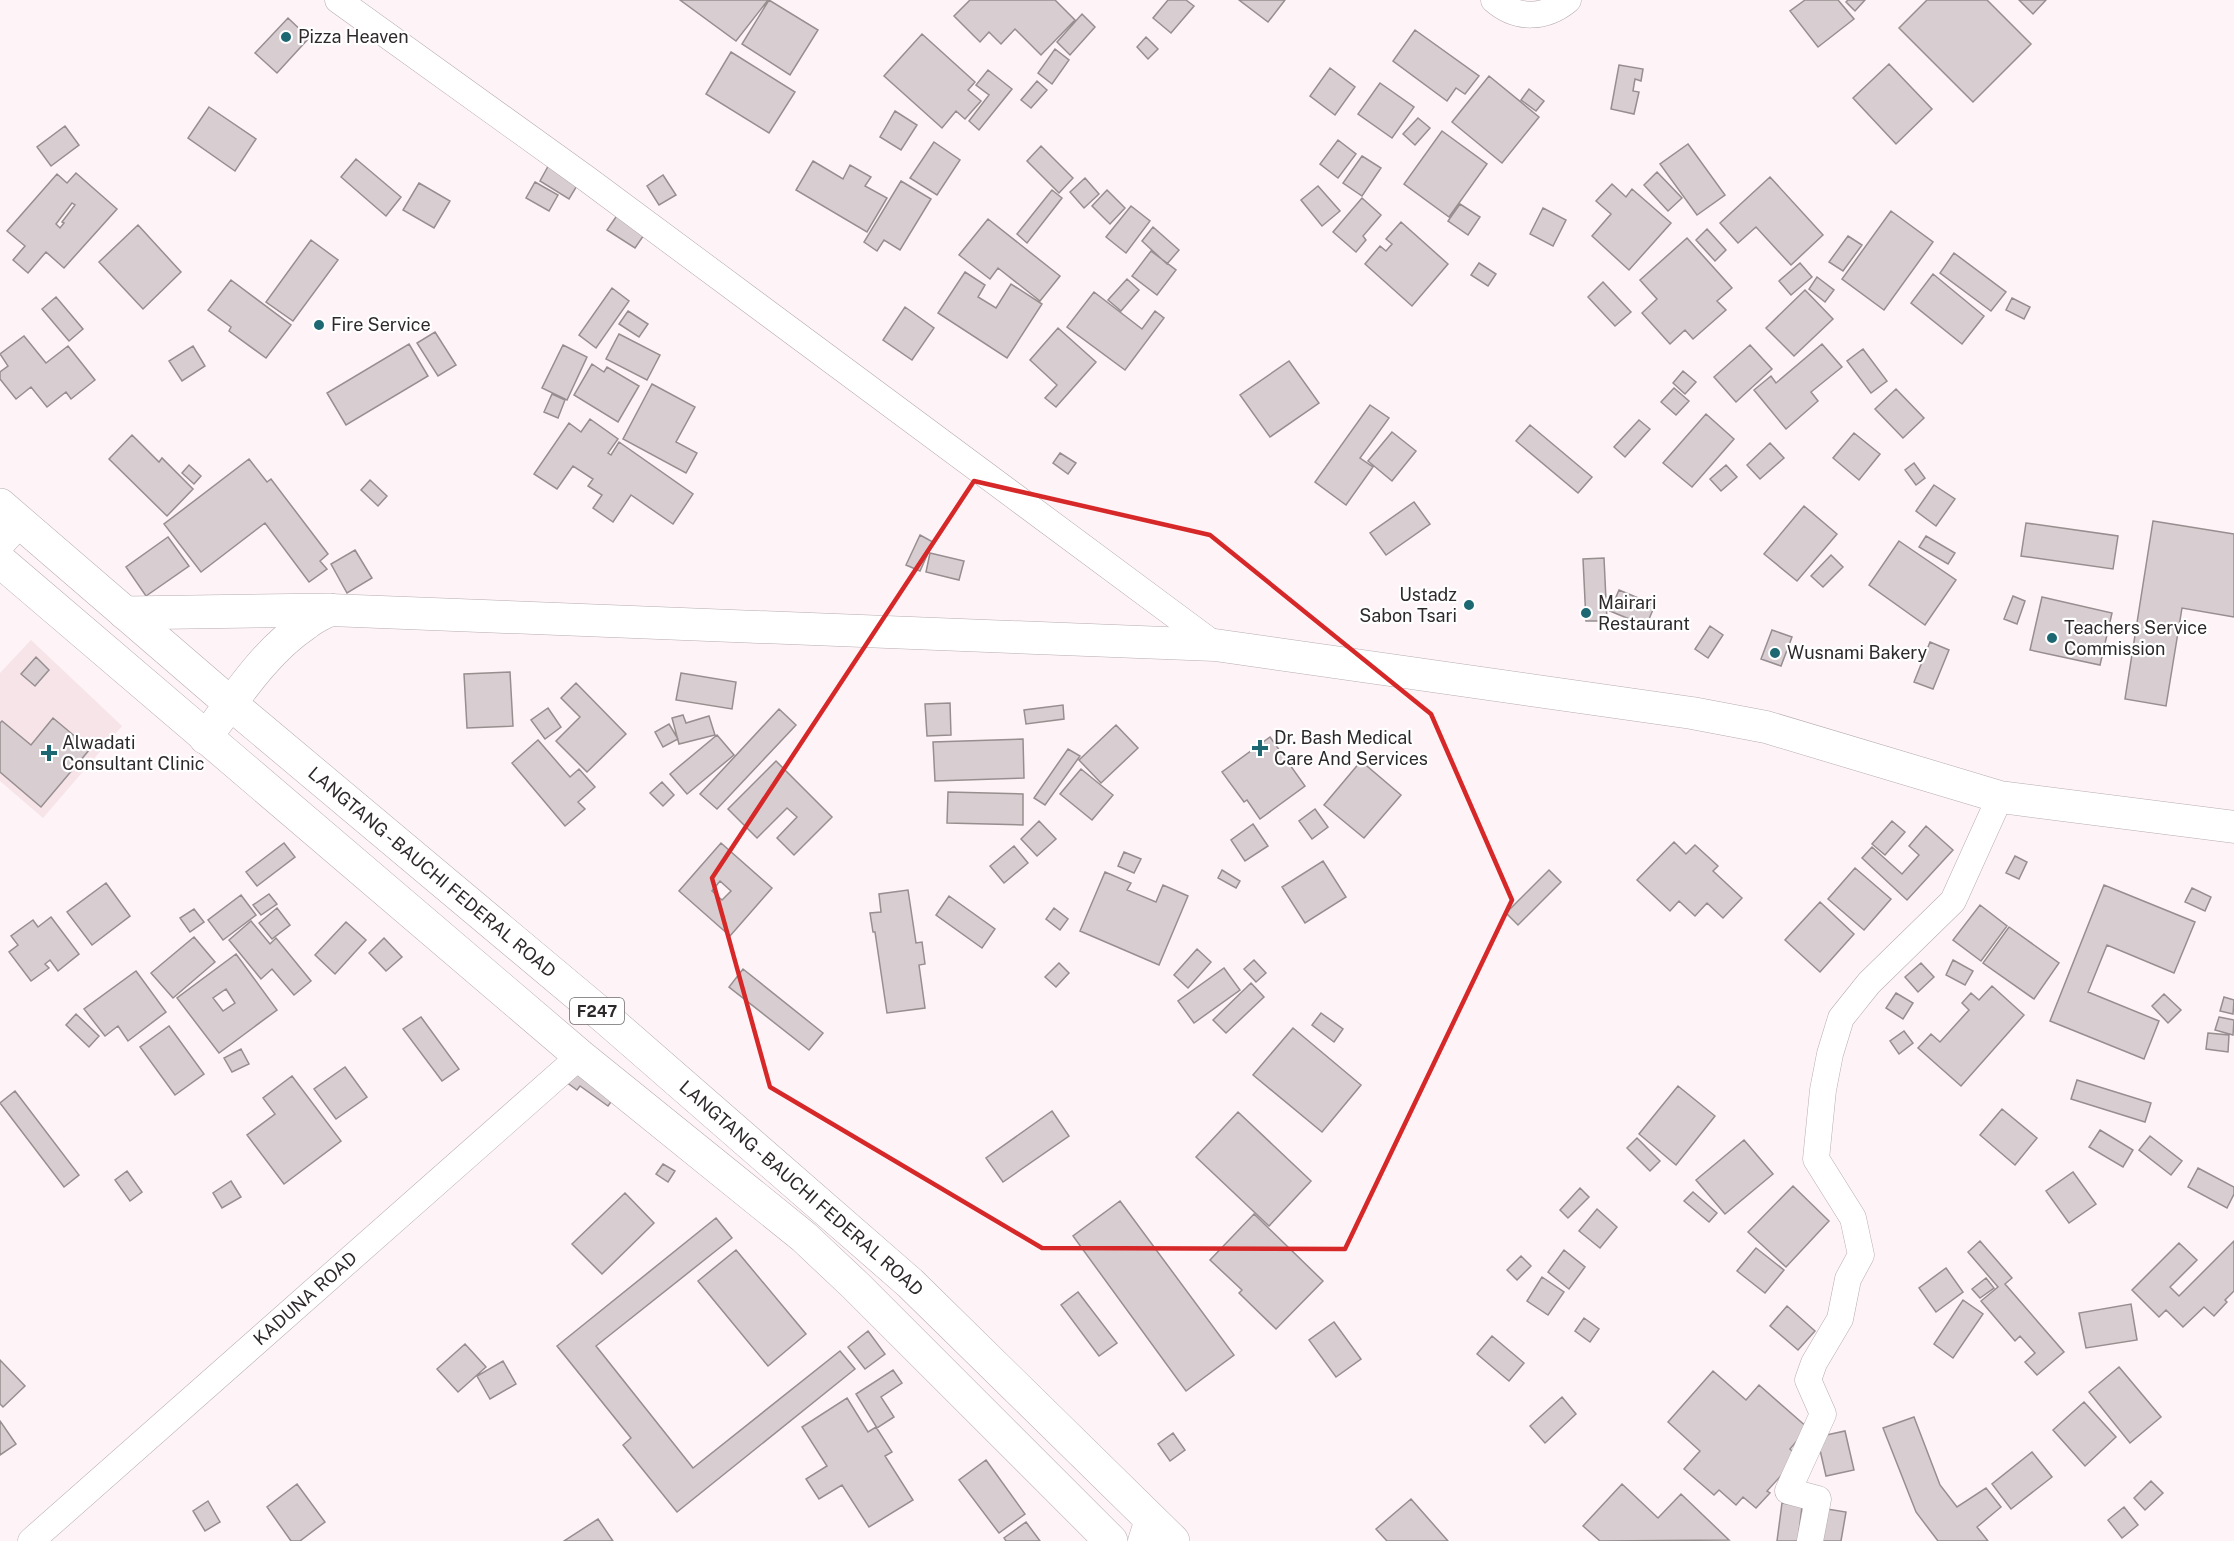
<svg xmlns="http://www.w3.org/2000/svg" width="2234" height="1541" font-family="'Public Sans',sans-serif">
<style>
.built{fill:#f7e4e9}
.building{fill:#d8ced1;stroke:#978e90;stroke-width:1.5;fill-rule:evenodd}
.lines{fill:none;stroke-linecap:round;stroke-linejoin:round}
.minor-casing{stroke:#b7acaf;stroke-width:27}
.tertiary-casing{stroke:#b7acaf;stroke-width:33}
.primary-casing{stroke:#b7acaf;stroke-width:34}
.minor{stroke:#fff;stroke-width:26}
.tertiary{stroke:#fff;stroke-width:32}
.primary{stroke:#fff;stroke-width:33}
.marked{fill:none;stroke:#d62828;stroke-width:4.5;stroke-linejoin:round}
.poi-dot{fill:#1c6771;stroke:#fff;stroke-width:2}
.labels{text-anchor:middle;stroke-width:4.5;stroke-linejoin:round;paint-order:stroke}
.shield{fill:#fff;stroke:#6d6a6b;stroke-width:1.5}
.shield-label{font-size:16px;font-weight:bold;fill:#2e2a2b}
.poi-label{font-size:18px;fill:#2e2a2b;stroke:#fff;text-anchor:start}
.street-label{font-size:18px;fill:#2e2a2b;stroke:#fff}
</style>
<rect width="100%" height="100%" fill="#fef3f6"/>
<path class="built" d="M31 640 122 726 43 818 0 781V673Z"/>
<path class="building" d="M680 0H768L736 41Z
M769 0 818 30 790 75 742 44Z
M970 0H1055L1075 20 1041 55 1015 29 1001 44 989 32 980 42 954 16Z
M1168 0H1186L1194 6 1171 33 1153 18Z
M1239 0H1285L1268 22Z
M1805 0H1838L1854 19 1818 47 1790 11Z
M1848 0H1865L1855 11 1846 2Z
M1927 0H1987L2031 44 1973 102 1899 28Z
M2019 0H2046L2033 14Z
M1082 14 1095 27 1070 55 1057 42Z
M288 18 309 38 277 73 255 53Z
M1415 30 1479 76 1465 94 1456 88 1447 101 1393 61Z
M922 34 975 82 968 90 981 101 965 119 956 111 942 128 884 76Z
M1146 37 1158 49 1148 59 1137 47Z
M1055 49 1069 60 1052 84 1038 73Z
M731 52 795 92 769 133 706 94Z
M1889 64 1932 109 1896 144 1853 98Z
M1619 65 1643 69 1641 81 1635 79 1633 91 1639 92 1634 114 1611 109Z
M1330 68 1355 87 1335 115 1310 96Z
M988 70 1012 89 979 130 969 121 989 95 976 85Z
M1489 76 1539 117 1502 163 1452 122Z
M1037 81 1047 90 1031 108 1021 100Z
M1380 83 1414 107 1392 138 1358 114Z
M1529 89 1544 101 1536 111 1521 100Z
M209 107 256 139 235 171 188 138Z
M895 111 917 125 901 150 880 137Z
M1418 118 1430 128 1415 145 1403 134Z
M65 126 79 145 51 166 37 147Z
M1442 131 1487 164 1449 217 1404 184Z
M1338 140 1356 154 1338 178 1320 164Z
M934 142 960 160 937 195 910 178Z
M1688 144 1725 195 1697 215 1660 164Z
M1041 146 1073 178 1059 193 1027 161Z
M1362 156 1381 168 1362 196 1343 183Z
M356 159 401 197 386 216 341 177Z
M551 161 581 179 569 199 540 181Z
M813 161 843 179 850 165 871 177 865 186 887 198 867 232 796 190Z
M1657 172 1682 198 1668 211 1644 185Z
M76 173 117 209 64 268 46 252 28 273 13 260 25 246 7 231 57 174 67 183ZM72 203 75 205 62 222 64 223 60 228 56 224Z
M663 175 676 195 659 205 647 186Z
M1770 177 1823 235 1791 265 1756 227 1738 243 1720 223Z
M1085 178 1099 194 1084 208 1070 192Z
M901 181 931 199 900 250 884 240 877 251 864 242Z
M535 182 558 195 549 211 526 198Z
M419 183 450 201 434 228 403 210Z
M1612 184 1626 197 1632 189 1671 223 1629 270 1592 236 1611 214 1596 201Z
M1318 186 1340 211 1322 226 1301 200Z
M1052 190 1062 198 1027 243 1017 234Z
M1107 190 1125 208 1110 224 1092 206Z
M1362 198 1381 215 1363 236 1366 240 1356 252 1333 232Z
M1460 204 1480 217 1468 235 1448 221Z
M1131 206 1150 221 1126 253 1106 237Z
M1543 208 1566 220 1553 246 1530 234Z
M1891 211 1933 242 1884 310 1842 279Z
M618 214 646 232 635 248 607 230Z
M988 219 1060 276 1040 301 998 268 990 279 959 255Z
M1401 222 1448 264 1412 306 1365 264 1380 246 1386 251 1392 244 1386 239Z
M138 225 181 272 143 309 99 262Z
M1153 227 1179 250 1167 264 1142 241Z
M1707 229 1726 250 1715 261 1696 240Z
M1848 236 1862 245 1843 271 1829 262Z
M1687 238 1732 288 1717 301 1726 310 1693 339 1685 330 1670 344 1642 313 1657 299 1640 280Z
M311 240 338 260 293 321 266 302Z
M1151 251 1176 270 1157 295 1132 276Z
M1954 253 2006 292 1991 311 1940 273Z
M1479 263 1496 274 1488 286 1471 275Z
M1800 263 1812 277 1791 295 1779 281Z
M965 272 985 285 978 297 996 308 1011 284 1042 304 1007 358 938 313Z
M1933 274 1984 316 1962 344 1911 303Z
M1817 277 1834 290 1825 302 1809 289Z
M1127 279 1139 290 1121 311 1108 300Z
M231 280 291 325 266 358 229 331 231 327 208 310Z
M1603 282 1631 312 1615 326 1588 297Z
M612 288 629 301 596 348 579 335Z
M1805 290 1833 319 1794 356 1766 328Z
M1094 292 1142 329 1155 311 1164 318 1125 370 1067 327Z
M56 297 83 329 69 341 42 309Z
M2012 298 2030 307 2024 319 2006 310Z
M905 307 934 328 912 360 883 340Z
M628 311 648 324 639 337 619 324Z
M1058 328 1096 362 1056 407 1045 398 1057 385 1030 360Z
M435 332 456 365 438 376 417 343Z
M619 334 660 355 647 380 606 359Z
M24 336 46 363 68 346 95 380 71 399 66 392 47 407 31 387 16 399 0 379V372L8 366 0 354Z
M409 344 428 376 346 425 327 393Z
M1822 344 1842 367 1811 392 1818 401 1786 429 1754 390 1771 376 1776 383Z
M563 345 587 357 567 400 542 388Z
M1750 345 1772 369 1736 402 1714 377Z
M193 346 205 366 182 381 169 361Z
M1863 349 1887 381 1871 393 1847 361Z
M1289 361 1319 403 1270 437 1240 395Z
M592 364 604 372 607 367 639 386 618 422 574 395Z
M1683 371 1696 382 1685 394 1673 383Z
M652 384 695 407 676 442 697 453 686 473 623 439Z
M1674 388 1689 401 1676 415 1661 402Z
M1896 389 1924 418 1903 438 1875 409Z
M552 394 565 400 558 418 544 412Z
M1370 405 1389 418 1360 458 1373 467 1346 505 1315 482Z
M1706 414 1734 439 1692 487 1663 463Z
M590 419 618 439 608 453 611 455 619 442 693 494 673 524 631 495 613 522 593 508 602 495 588 486 593 479 573 466 557 489 534 474 569 423 581 432Z
M1639 420 1650 429 1625 457 1614 447Z
M1530 425 1592 477 1578 493 1516 441Z
M1392 432 1416 451 1392 481 1368 461Z
M1854 433 1880 454 1859 480 1833 458Z
M132 435 159 462 162 458 193 489 167 516 109 459Z
M1770 443 1784 458 1760 479 1747 465Z
M1060 453 1076 463 1068 474 1053 463Z
M249 459 267 482 271 479 328 554 320 561 327 569 309 582 265 523 201 572 164 524Z
M1914 463 1925 478 1916 485 1905 470Z
M189 465 201 476 194 484 182 473Z
M1726 465 1737 477 1721 491 1710 479Z
M370 480 387 496 378 506 361 490Z
M1934 485 1955 499 1936 526 1916 511Z
M1414 502 1430 524 1386 555 1370 533Z
M1804 506 1837 534 1797 581 1764 554Z
M2153 521 2234 534V617L2182 608 2166 706 2125 699Z
M2026 523 2118 536 2113 569 2021 556Z
M920 535 933 542 920 571 906 565Z
M1926 536 1955 553 1948 564 1919 547Z
M168 537 189 566 146 596 126 567Z
M1899 541 1956 580 1925 625 1869 585Z
M355 550 372 578 347 593 331 564Z
M930 553 964 561 959 580 926 572Z
M1831 555 1843 567 1823 587 1811 576Z
M1604 558 1607 621H1586L1583 559Z
M1619 590 1655 605 1646 626 1610 611Z
M2013 596 2025 601 2017 624 2004 619Z
M2042 597 2112 613 2100 665 2030 650Z
M1710 626 1723 635 1708 658 1695 649Z
M1772 630 1792 637 1781 666 1761 659Z
M1930 642 1949 650 1933 689 1914 682Z
M36 657 49 670 35 686 21 674Z
M510 672 513 726 467 728 464 674Z
M681 673 736 682 732 709 676 700Z
M576 683 626 734 587 772 556 741 580 717 561 698Z
M950 703 951 735 927 736 925 704Z
M1063 705 1064 719 1026 724 1024 710Z
M548 708 561 727 545 739 531 720Z
M779 709 796 725 717 809 700 794Z
M683 715 686 723 709 716 715 735 679 744 672 718Z
M53 718 90 749 41 807 0 772V723L2 721 31 745Z
M669 724 678 739 663 747 655 732Z
M1116 725 1138 748 1101 783 1079 760Z
M717 735 734 755 687 794 670 774Z
M1270 737 1305 786 1260 819 1247 800 1244 802 1222 772Z
M1023 739 1024 778 935 781 933 742Z
M538 740 570 777 579 769 595 787 578 802 585 809 565 826 512 763Z
M1068 749 1080 756 1045 805 1034 798Z
M776 761 832 817 794 855 777 838 797 817 787 808 757 838 728 809Z
M1361 761 1401 795 1364 838 1324 805Z
M1081 769 1113 795 1092 820 1060 794Z
M662 782 674 795 663 806 650 793Z
M948 792 1023 794V825L947 823Z
M1315 809 1328 827 1312 839 1299 821Z
M1039 821 1056 839 1037 856 1021 839Z
M1892 821 1905 832 1885 855 1872 844Z
M1253 824 1268 846 1245 861 1231 840Z
M1926 826 1953 850 1907 900 1862 858 1872 847 1902 874 1919 855 1909 846Z
M1674 842 1686 854 1695 845 1718 866 1713 871 1742 898 1723 918 1707 903 1695 916 1679 901 1670 911 1637 880Z
M284 843 295 857 257 886 246 872Z
M721 843 772 888 730 936 679 891ZM720 881 731 891 722 900 712 891Z
M1014 846 1028 863 1004 883 990 866Z
M1124 852 1141 859 1134 873 1118 866Z
M2015 856 2027 862 2019 879 2006 873Z
M1323 861 1346 897 1305 923 1282 887Z
M1855 868 1891 899 1864 930 1828 899Z
M1222 870 1240 881 1236 888 1218 878Z
M1549 870 1561 882 1518 925 1506 913Z
M1105 872 1131 883 1127 890 1156 902 1163 885 1188 896 1159 965 1080 931Z
M106 883 130 916 92 945 67 912Z
M2104 885 2195 922 2174 973 2107 945 2088 992 2159 1021 2144 1059 2050 1021Z
M2192 888 2211 897 2205 911 2185 902Z
M908 890 916 943 922 942 925 964 919 965 925 1008 887 1013 875 932H873L870 913 881 912 879 894Z
M269 894 277 904 261 915 253 905Z
M241 895 256 915 223 940 208 920Z
M949 896 995 929 982 948 936 915Z
M1820 902 1854 934 1820 972 1785 940Z
M1980 905 2007 926 1981 961 1953 940Z
M277 908 290 925 272 939 259 923Z
M1054 908 1068 919 1060 930 1046 919Z
M194 909 204 922 190 932 180 918Z
M51 917 79 954 58 971 50 960 45 964 49 968 31 981 9 952 18 945 11 936 33 920 38 927Z
M251 921 270 944 276 938 311 981 294 995 272 969 261 979 229 940Z
M346 922 366 940 335 974 315 955Z
M2009 927 2059 963 2034 999 1983 963Z
M194 937 215 962 173 998 151 973Z
M384 938 402 957 386 971 369 953Z
M1197 949 1211 962 1188 988 1174 975Z
M236 954 277 1010 219 1053 177 998ZM226 989 235 1003 223 1011 213 998Z
M1254 960 1266 973 1256 982 1244 969Z
M1953 960 1973 971 1965 985 1946 975Z
M1059 963 1069 973 1056 987 1045 977Z
M1921 963 1934 977 1918 992 1905 977Z
M1224 968 1240 990 1194 1023 1178 1001Z
M743 969 823 1033 809 1050 729 987Z
M136 971 166 1012 128 1041 118 1026 105 1036 84 1009Z
M1251 983 1264 997 1226 1033 1213 1020Z
M1992 986 2024 1015 1961 1086 1918 1048 1931 1034 1940 1042 1969 1010 1962 1003 1971 993 1979 1000Z
M1896 993 1913 1003 1903 1019 1886 1008Z
M2164 994 2181 1010 2168 1023 2152 1006Z
M2224 997 2234 1000 2233 1014 2220 1011Z
M1321 1013 1343 1029 1334 1042 1312 1025Z
M76 1014 99 1036 89 1047 66 1025Z
M421 1017 459 1069 442 1081 403 1029Z
M2219 1017 2234 1020 2233 1035 2215 1030Z
M169 1026 204 1074 175 1095 140 1047Z
M1293 1028 1361 1085 1322 1132 1253 1075Z
M1904 1031 1913 1043 1899 1054 1890 1041Z
M2208 1033 2229 1035 2228 1052 2206 1049Z
M241 1049 249 1064 232 1072 224 1058Z
M573 1064 616 1095 608 1106 580 1086 577 1090 562 1079Z
M345 1067 367 1097 336 1119 314 1089Z
M292 1076 341 1141 284 1184 247 1135 275 1114 263 1098Z
M2077 1080 2151 1103 2145 1122 2071 1099Z
M1678 1086 1715 1116 1676 1165 1639 1134Z
M15 1091 79 1175 64 1187 0 1103Z
M2002 1109 2037 1138 2015 1165 1980 1135Z
M1052 1111 1069 1136 1003 1182 986 1158Z
M1238 1112 1311 1181 1269 1226 1196 1157Z
M2100 1130 2133 1150 2123 1167 2089 1147Z
M2150 1136 2182 1161 2171 1175 2139 1150Z
M1637 1138 1660 1161 1650 1171 1627 1148Z
M1744 1140 1773 1174 1725 1214 1696 1180Z
M663 1164 675 1171 668 1182 656 1174Z
M2198 1168 2234 1187V1194L2227 1208 2188 1187Z
M127 1171 142 1192 130 1201 115 1180Z
M2073 1172 2096 1204 2069 1223 2046 1191Z
M231 1181 241 1197 222 1208 213 1193Z
M1793 1186 1829 1221 1786 1267 1748 1232Z
M1580 1188 1589 1197 1568 1218 1560 1210Z
M1693 1192 1717 1213 1709 1222 1684 1201Z
M625 1193 654 1223 602 1274 572 1244Z
M1120 1201 1234 1355 1186 1391 1073 1236Z
M1597 1209 1617 1227 1600 1248 1579 1231Z
M1254 1214 1323 1281 1276 1329 1239 1293 1242 1290 1210 1260Z
M716 1218 732 1238 596 1346 693 1468 840 1351 855 1369 677 1512 623 1445 631 1438 557 1346Z
M1980 1241 2012 1278 2005 1284 2064 1352 2037 1375 2025 1362 2035 1353 2020 1336 2015 1341 1981 1301 1998 1287 1968 1252Z
M2234 1241V1291L2225 1300 2227 1302 2214 1316 2204 1307 2183 1327 2166 1310 2159 1317 2132 1290 2179 1243 2197 1260 2170 1287 2179 1296Z
M1756 1248 1784 1270 1765 1293 1737 1271Z
M736 1250 806 1334 768 1366 698 1281Z
M1564 1250 1585 1267 1569 1289 1548 1272Z
M1521 1256 1531 1266 1517 1280 1507 1270Z
M1946 1268 1963 1292 1936 1312 1919 1288Z
M1542 1277 1564 1292 1548 1315 1527 1301Z
M1986 1278 1994 1288 1980 1298 1972 1289Z
M1078 1292 1117 1343 1099 1356 1061 1305Z
M1963 1300 1983 1314 1953 1358 1934 1344Z
M2131 1304 2137 1340 2086 1348 2079 1313Z
M1787 1306 1815 1331 1798 1350 1770 1326Z
M1584 1318 1599 1329 1590 1342 1575 1331Z
M1334 1322 1361 1359 1336 1377 1309 1340Z
M868 1331 885 1354 865 1369 848 1347Z
M1492 1336 1524 1363 1509 1381 1477 1354Z
M465 1344 486 1367 458 1392 437 1369Z
M0 1360 25 1386 3 1407 0 1404Z
M503 1361 516 1384 490 1399 477 1376Z
M2119 1367 2161 1417 2130 1443 2089 1392Z
M893 1370 902 1383 881 1397 894 1417 877 1428 856 1394Z
M1713 1371 1746 1400 1759 1385 1808 1428 1790 1449 1798 1457 1767 1491 1770 1493 1756 1508 1743 1497 1736 1505 1719 1490 1714 1495 1684 1469 1700 1451 1668 1422Z
M1562 1397 1576 1414 1545 1443 1530 1426Z
M847 1398 868 1432 876 1427 892 1452 885 1456 913 1500 869 1527 842 1485 819 1499 806 1479 827 1466 802 1427Z
M2084 1402 2116 1437 2085 1466 2053 1430Z
M1914 1417 1940 1485 1957 1507 1986 1488 2001 1507 1977 1527 1988 1541H1938L1916 1512 1883 1428Z
M0 1421 16 1444 0 1455Z
M1845 1431 1854 1470 1826 1476 1817 1437Z
M1173 1433 1185 1450 1170 1461 1158 1444Z
M2032 1452 2052 1477 2011 1509 1992 1484Z
M986 1460 1025 1514 999 1533 959 1480Z
M2151 1481 2163 1493 2145 1510 2134 1498Z
M297 1484 325 1522 300 1541H291L267 1507Z
M1622 1484 1658 1518 1681 1494 1729 1540 1600 1541 1583 1526Z
M1411 1499 1448 1541H1387L1376 1529Z
M208 1501 220 1522 205 1531 193 1511Z
M1782 1503 1802 1506 1798 1541H1777Z
M2124 1507 2138 1525 2122 1538 2108 1520Z
M1821 1508 1846 1512 1841 1541H1816Z
M598 1519 613 1541H564Z
M1026 1522 1040 1541H1006L1004 1538Z"/>
<g class="lines">
<defs>
<g id="minor">
<path d="M338 0 587 179 1215 645"/>
<path d="M1494 0C1517 20 1545 19 1568 0"/>
<path d="M0 546 22 522"/>
<path id="s1" d="M31 1541 580 1056"/>
<path d="M1141 1541 1149 1516"/>
<path d="M1810 1541 1818 1499 1788 1491 1823 1414 1808 1380 1814 1363 1840 1319 1848 1279 1861 1255 1853 1218 1816 1159 1823 1090 1830 1054 1841 1018 1869 983 1953 901 2000 797"/>
</g>
<path id="tertiary" d="M205 738C235 699 264 652 306 624 313 618 322 614 330 610L1215 645 1692 713 1766 727 2000 797 2234 827"/>
<g id="primary">
<path id="s2" d="M0 505 231 704 607 1019 910 1283 1173 1541"/>
<path d="M0 561 580 1056 804 1237 856 1286 1111 1541"/>
<path d="M125 613 330 610"/>
</g>
</defs>
<use href="#minor" class="minor-casing"/>
<use href="#tertiary" class="tertiary-casing"/>
<use href="#primary" class="primary-casing"/>
<use href="#minor" class="minor"/>
<use href="#tertiary" class="tertiary"/>
<use href="#primary" class="primary"/>
</g>
<path class="marked" d="M974 481 1210 535 1431 714 1512 900 1345 1249 1042 1248 770 1087 712 878Z"/>
<g class="poi-dot">
<circle cx="286" cy="37" r="6"/>
<circle cx="319" cy="325" r="6"/>
<circle cx="1469" cy="605" r="6"/>
<circle cx="1586" cy="613" r="6"/>
<circle cx="2052" cy="638" r="6"/>
<circle cx="1775" cy="653" r="6"/>
<path d="M1257 739h6v6h6v6h-6v6h-6v-6h-6v-6h6z"/>
<path d="M46 744h6v6h6v6h-6v6h-6v-6h-6v-6h6z"/>
</g>
<g class="labels">
<rect class="shield" x="570" y="998" width="54" height="26" rx="4.5"/>
<g class="shield-label">
<text x="597" y="1017">F247</text>
</g>
<g class="poi-label">
<text x="298" y="43">Pizza Heaven</text>
<text x="331" y="331">Fire Service</text>
<text x="1457" y="601" text-anchor="end">Ustadz<tspan x="1457" dy="21">Sabon Tsari</tspan></text>
<text x="1598" y="609">Mairari<tspan x="1598" dy="21">Restaurant</tspan></text>
<text x="2064" y="634">Teachers Service<tspan x="2064" dy="21">Commission</tspan></text>
<text x="1787" y="659">Wusnami Bakery</text>
<text x="1274" y="744">Dr. Bash Medical<tspan x="1274" dy="21">Care And Services</tspan></text>
<text x="62" y="749">Alwadati<tspan x="62" dy="21">Consultant Clinic</tspan></text>
</g>
<g class="street-label">
<text dy="6" stroke="none"><textPath href="#s2" startOffset="567">LANGTANG - BAUCHI FEDERAL ROAD</textPath></text>
<text dy="6" stroke="none"><textPath href="#s2" startOffset="1053">LANGTANG - BAUCHI FEDERAL ROAD</textPath></text>
<text dy="6" stroke="none"><textPath href="#s1" startOffset="366">KADUNA ROAD</textPath></text>
</g>
</g>
</svg>
